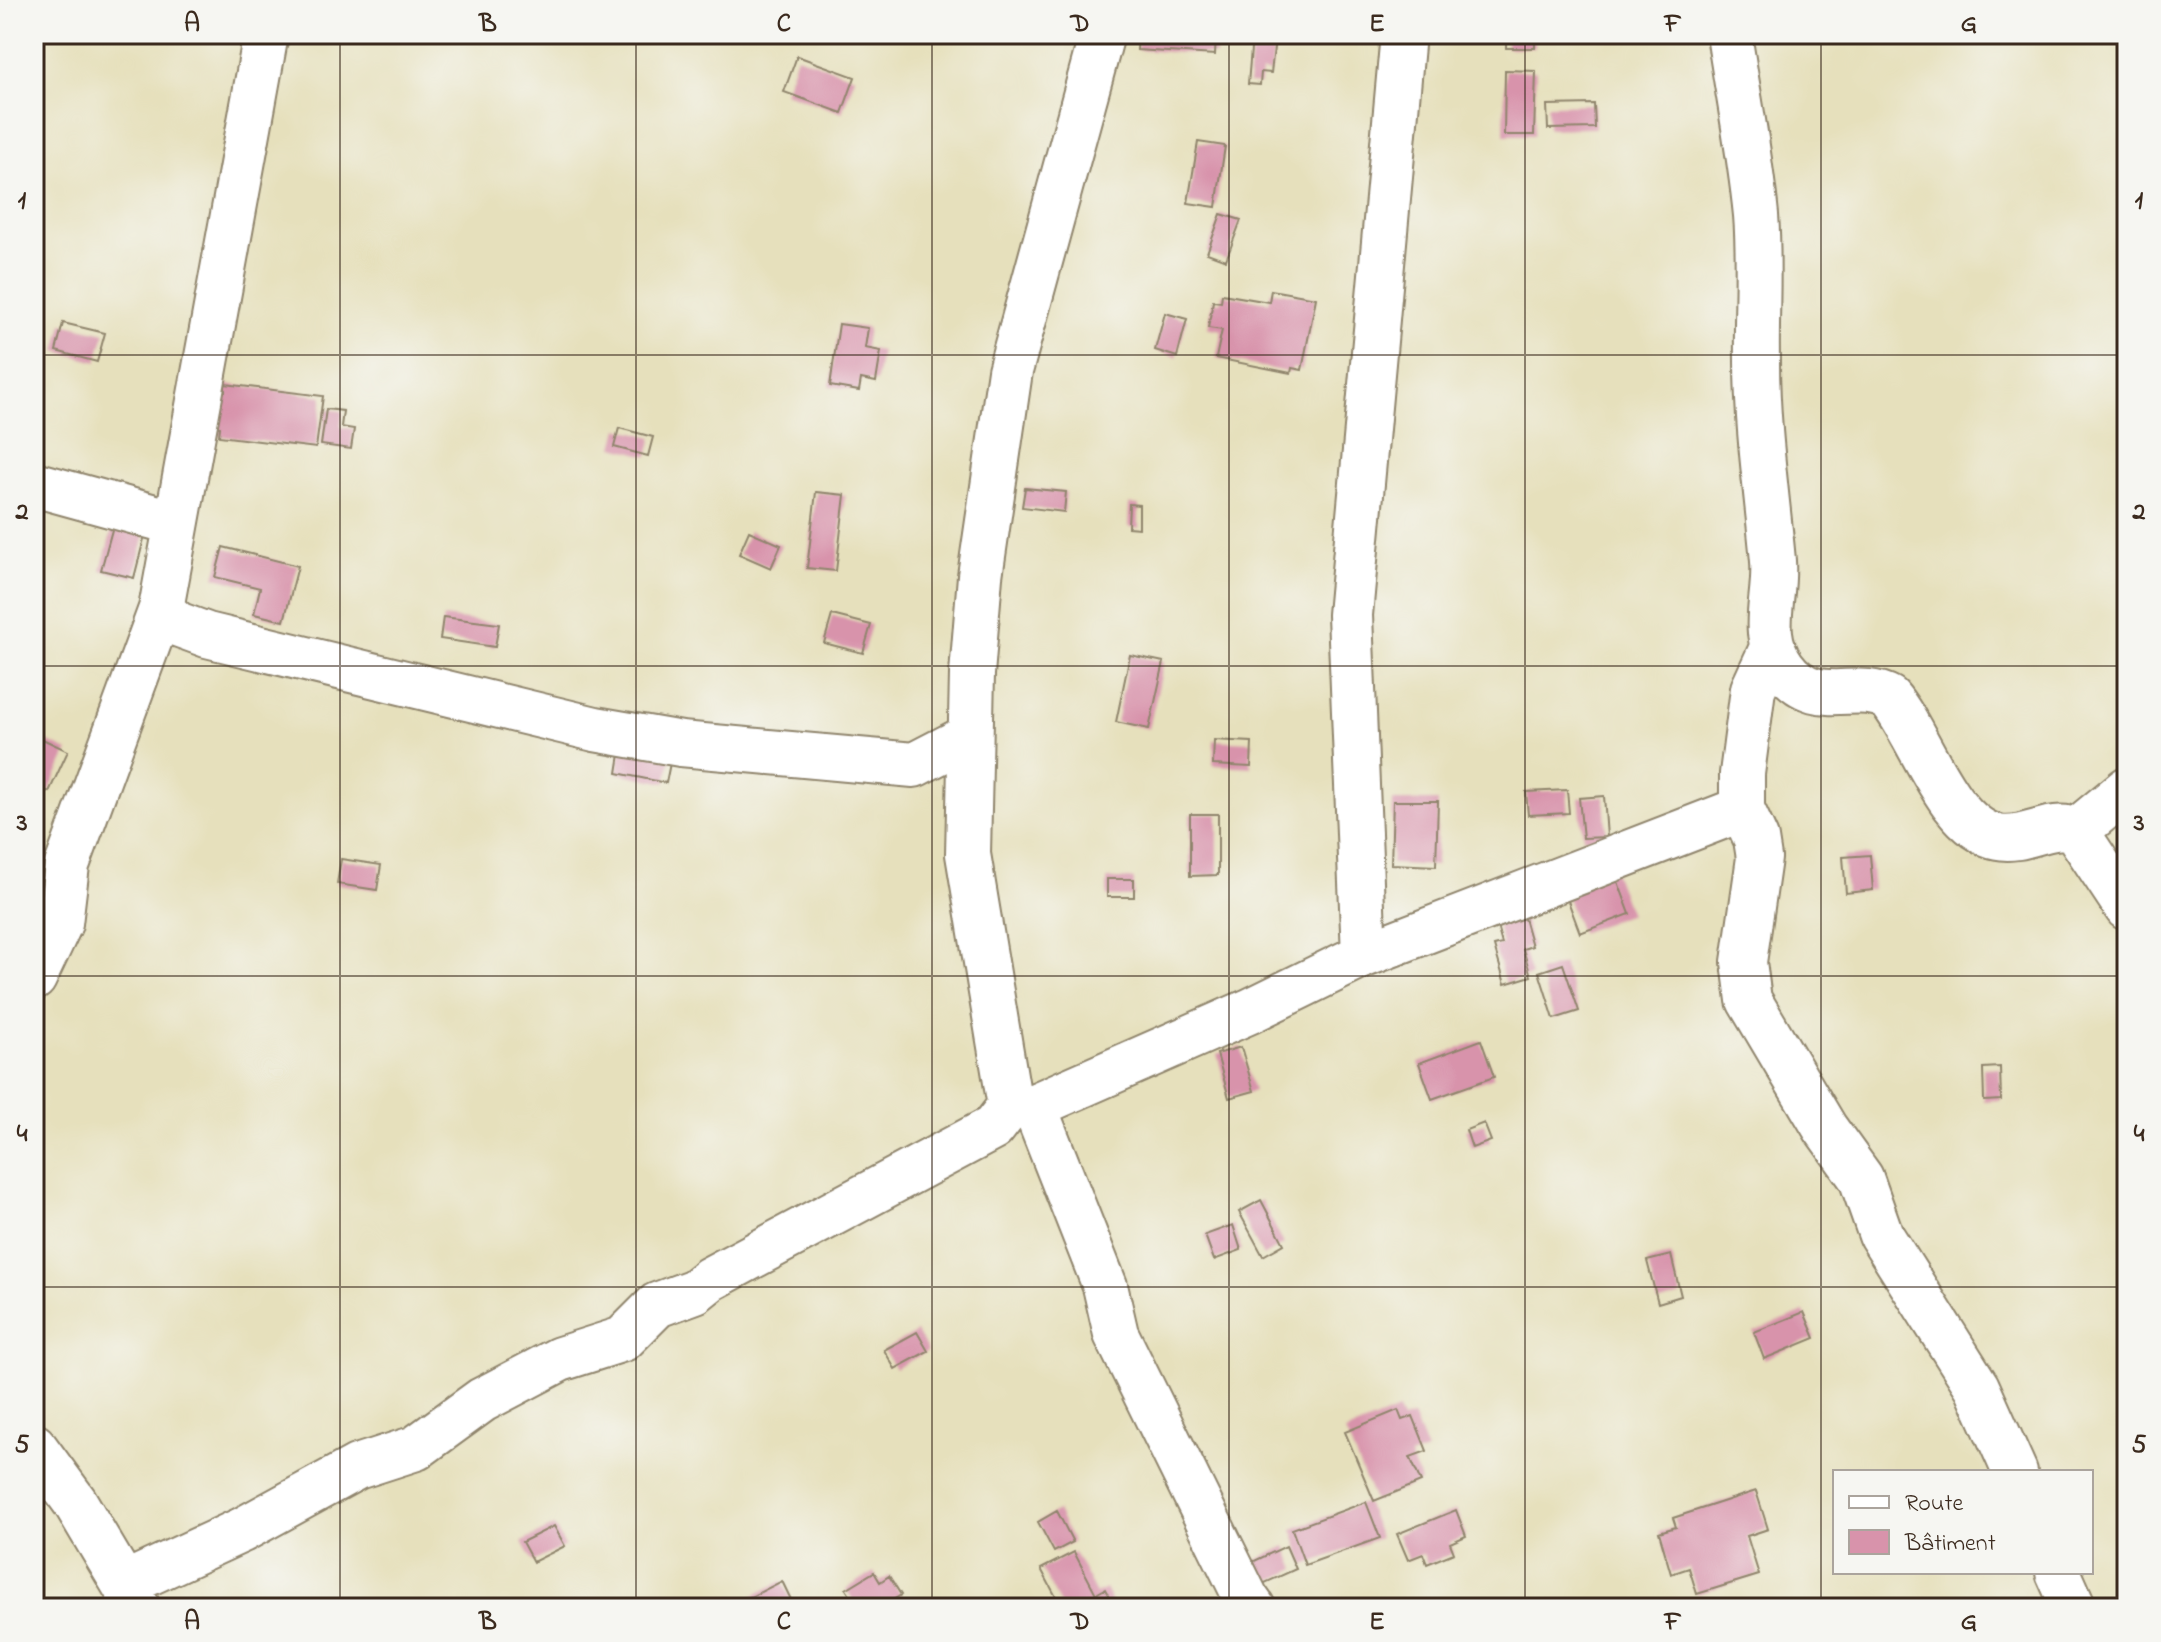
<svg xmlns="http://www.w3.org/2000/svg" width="2161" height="1642" font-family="'Indie Flower',sans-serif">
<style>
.building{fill:#d893ab}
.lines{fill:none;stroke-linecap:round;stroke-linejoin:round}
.minor-casing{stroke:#90856d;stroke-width:48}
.minor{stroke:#fff;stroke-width:44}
.grid{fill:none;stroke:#3b2a1e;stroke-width:2;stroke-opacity:0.55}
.neatline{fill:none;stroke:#3b2a1e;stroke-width:3}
.grid-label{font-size:26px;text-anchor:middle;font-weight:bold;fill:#3b2a1e}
</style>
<rect width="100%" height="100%" fill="#f6f6f2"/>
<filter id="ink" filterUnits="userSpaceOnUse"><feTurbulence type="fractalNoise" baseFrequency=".0125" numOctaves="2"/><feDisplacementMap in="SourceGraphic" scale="16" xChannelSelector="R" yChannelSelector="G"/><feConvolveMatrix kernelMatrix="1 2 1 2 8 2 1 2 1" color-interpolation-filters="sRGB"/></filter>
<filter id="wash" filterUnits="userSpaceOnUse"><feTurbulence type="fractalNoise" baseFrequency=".006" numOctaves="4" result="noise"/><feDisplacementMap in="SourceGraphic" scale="32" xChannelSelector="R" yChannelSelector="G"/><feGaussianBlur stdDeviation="1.8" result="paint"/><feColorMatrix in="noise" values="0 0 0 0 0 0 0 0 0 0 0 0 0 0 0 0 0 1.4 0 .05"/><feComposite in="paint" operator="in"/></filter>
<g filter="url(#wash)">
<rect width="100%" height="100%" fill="#e6e0bc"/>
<g id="blocks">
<path class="building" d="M1138 34H1216L1215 55 1137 50Z
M1506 34H1535V48H1506Z
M1252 37 1275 39 1271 73 1261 72 1260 85 1248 84Z
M797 56 855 77 842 113 784 92Z
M1505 70 1536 71 1534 135H1504Z
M1594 104 1595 128 1548 129 1547 105Z
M1198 142 1225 146 1216 207 1188 203Z
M1221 214 1241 220 1226 260 1207 253Z
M1271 290 1316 298 1302 370 1292 368 1291 373 1216 358 1222 330 1208 328 1213 301 1221 302 1222 294 1269 302Z
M1165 313 1187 319 1177 357 1155 350Z
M63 323 105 333 97 362 56 351Z
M839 324 868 328 865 348 881 351 876 382 861 379 859 391 830 386Z
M225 384 323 396 316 448 219 436 220 427 204 424 208 389 225 391Z
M326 409 343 411 341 427 354 429 351 449 321 445Z
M619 428 653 437 648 456 614 447Z
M1025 488 1066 492 1064 512 1022 507Z
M816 492 845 495 836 571 807 568Z
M1129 504 1139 505V528L1128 527Z
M116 515 148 523 134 578 101 570Z
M749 531 781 545 771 568 739 554Z
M223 547 298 566 284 621 254 614 260 588 215 577Z
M832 615 871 625 863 653 824 643Z
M443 617 499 624 495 647 440 639Z
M1130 655 1164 662 1149 729 1116 722Z
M34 735 68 751 49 792 34 785Z
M1214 740 1252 742 1251 767 1213 765Z
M621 748 671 758 666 783 617 773Z
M1567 790 1569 813 1528 815 1526 792Z
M1604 796 1607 837 1583 838 1579 798Z
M1393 801H1438L1436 866 1391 864Z
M1190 814H1218V875L1190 876Z
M1870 855 1873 890 1846 893 1843 857Z
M341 859 381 865 377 890 337 884Z
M1611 863 1630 914 1580 933 1561 882Z
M1107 879H1134V897H1107Z
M1524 918 1532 946 1523 949 1531 976 1505 984 1494 946 1502 944 1497 926Z
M1563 964 1579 1011 1554 1019 1539 972Z
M1481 1040 1494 1077 1432 1099 1419 1063Z
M1241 1047 1254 1091 1229 1098 1217 1054Z
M2000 1067 2001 1100 1984 1101 1983 1068Z
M1484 1123 1491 1141 1472 1148 1466 1130Z
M1261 1200 1284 1244 1263 1256 1239 1212Z
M1233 1225 1241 1250 1214 1260 1205 1235Z
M1671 1255 1681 1296 1658 1303 1647 1261Z
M1804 1312 1815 1338 1764 1359 1754 1332Z
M917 1332 928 1351 895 1369 884 1350Z
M1398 1410 1402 1420 1413 1416 1427 1451 1410 1457 1421 1482 1374 1501 1345 1432Z
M1756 1491 1768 1529 1747 1536 1759 1575 1697 1594 1689 1568 1671 1574 1659 1532 1676 1527 1673 1518Z
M1366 1502 1380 1538 1305 1565 1292 1529Z
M1456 1510 1466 1536 1450 1543 1454 1553 1427 1564 1423 1554 1408 1560 1397 1534Z
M1057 1511 1073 1542 1054 1552 1038 1522Z
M554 1526 565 1546 533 1562 522 1542Z
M1286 1546 1296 1569 1256 1587 1246 1565Z
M1074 1552 1096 1594 1105 1589 1115 1608H1062L1041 1569Z
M874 1572 880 1582 889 1576 901 1595 880 1608H858L846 1589Z
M782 1581 795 1608H729Z"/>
</g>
</g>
<g filter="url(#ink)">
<use href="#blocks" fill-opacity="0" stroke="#90856d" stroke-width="2"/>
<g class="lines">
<defs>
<path id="minor" d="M266 34 161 609 177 624 207 635 595 729 681 744 914 765 970 736
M1729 34C1738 94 1750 154 1756 215 1760 264 1756 312 1757 361 1757 428 1767 495 1773 561 1776 600 1758 632 1783 667 1816 712 1855 679 1889 698 1920 734 1947 827 1998 837 2026 843 2051 819 2076 831L2127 908
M34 484 176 523
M1772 648 1753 689 1742 774V809L1756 839 1759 858 1744 962 1749 1000 1825 1128 1861 1178 1881 1235 1977 1387 2015 1472
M2076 831 2127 789
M1364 955 1350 615 1403 34
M34 978 60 923 67 865 161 609
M1010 1106H1034L1250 1011 1364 955 1742 809
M1034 1106 1105 1286 1116 1334 1246 1598 1253 1608
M34 1446 75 1502 138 1608
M2058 1572 2074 1608
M125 1584 242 1530 357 1467 416 1448 482 1400 560 1359 623 1339 657 1305 695 1291 710 1279 993 1128 1010 1106 968 854 972 674 980 576 1010 371 1102 34"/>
</defs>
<use href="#minor" class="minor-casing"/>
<use href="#minor" class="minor"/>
</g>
</g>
<path class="grid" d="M340 34V1608M636 34V1608M932 34V1608M1229 34V1608M1525 34V1608M1821 34V1608M34 355H2127M34 666H2127M34 976H2127M34 1287H2127"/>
<rect width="2161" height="1642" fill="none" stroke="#f6f6f2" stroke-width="88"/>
<rect x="1833" y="1470" width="260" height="104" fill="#f6f6f2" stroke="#aba49d" stroke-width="2"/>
<rect x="1849" y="1496" width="40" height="12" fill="#ffffff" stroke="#aba49d" stroke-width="2"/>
<text x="1905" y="1510" font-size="24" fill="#3b2a1e">Route</text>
<rect x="1849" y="1530" width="40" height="24" fill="#d893ab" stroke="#aba49d" stroke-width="2"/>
<text x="1905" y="1550" font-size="24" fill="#3b2a1e">Bâtiment</text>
<rect x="44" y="44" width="2073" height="1554" class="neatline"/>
<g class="grid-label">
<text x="192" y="31">A</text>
<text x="488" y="31">B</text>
<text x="784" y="31">C</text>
<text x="1080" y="31">D</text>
<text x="1377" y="31">E</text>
<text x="1673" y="31">F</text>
<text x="1969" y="31">G</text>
<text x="22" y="208">1</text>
<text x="2139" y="208">1</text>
<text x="22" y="519">2</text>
<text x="2139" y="519">2</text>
<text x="22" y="830">3</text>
<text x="2139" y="830">3</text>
<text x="22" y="1141">4</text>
<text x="2139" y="1141">4</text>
<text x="22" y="1452">5</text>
<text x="2139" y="1452">5</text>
<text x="192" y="1629">A</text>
<text x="488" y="1629">B</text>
<text x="784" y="1629">C</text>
<text x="1080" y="1629">D</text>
<text x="1377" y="1629">E</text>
<text x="1673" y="1629">F</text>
<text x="1969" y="1629">G</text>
</g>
</svg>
